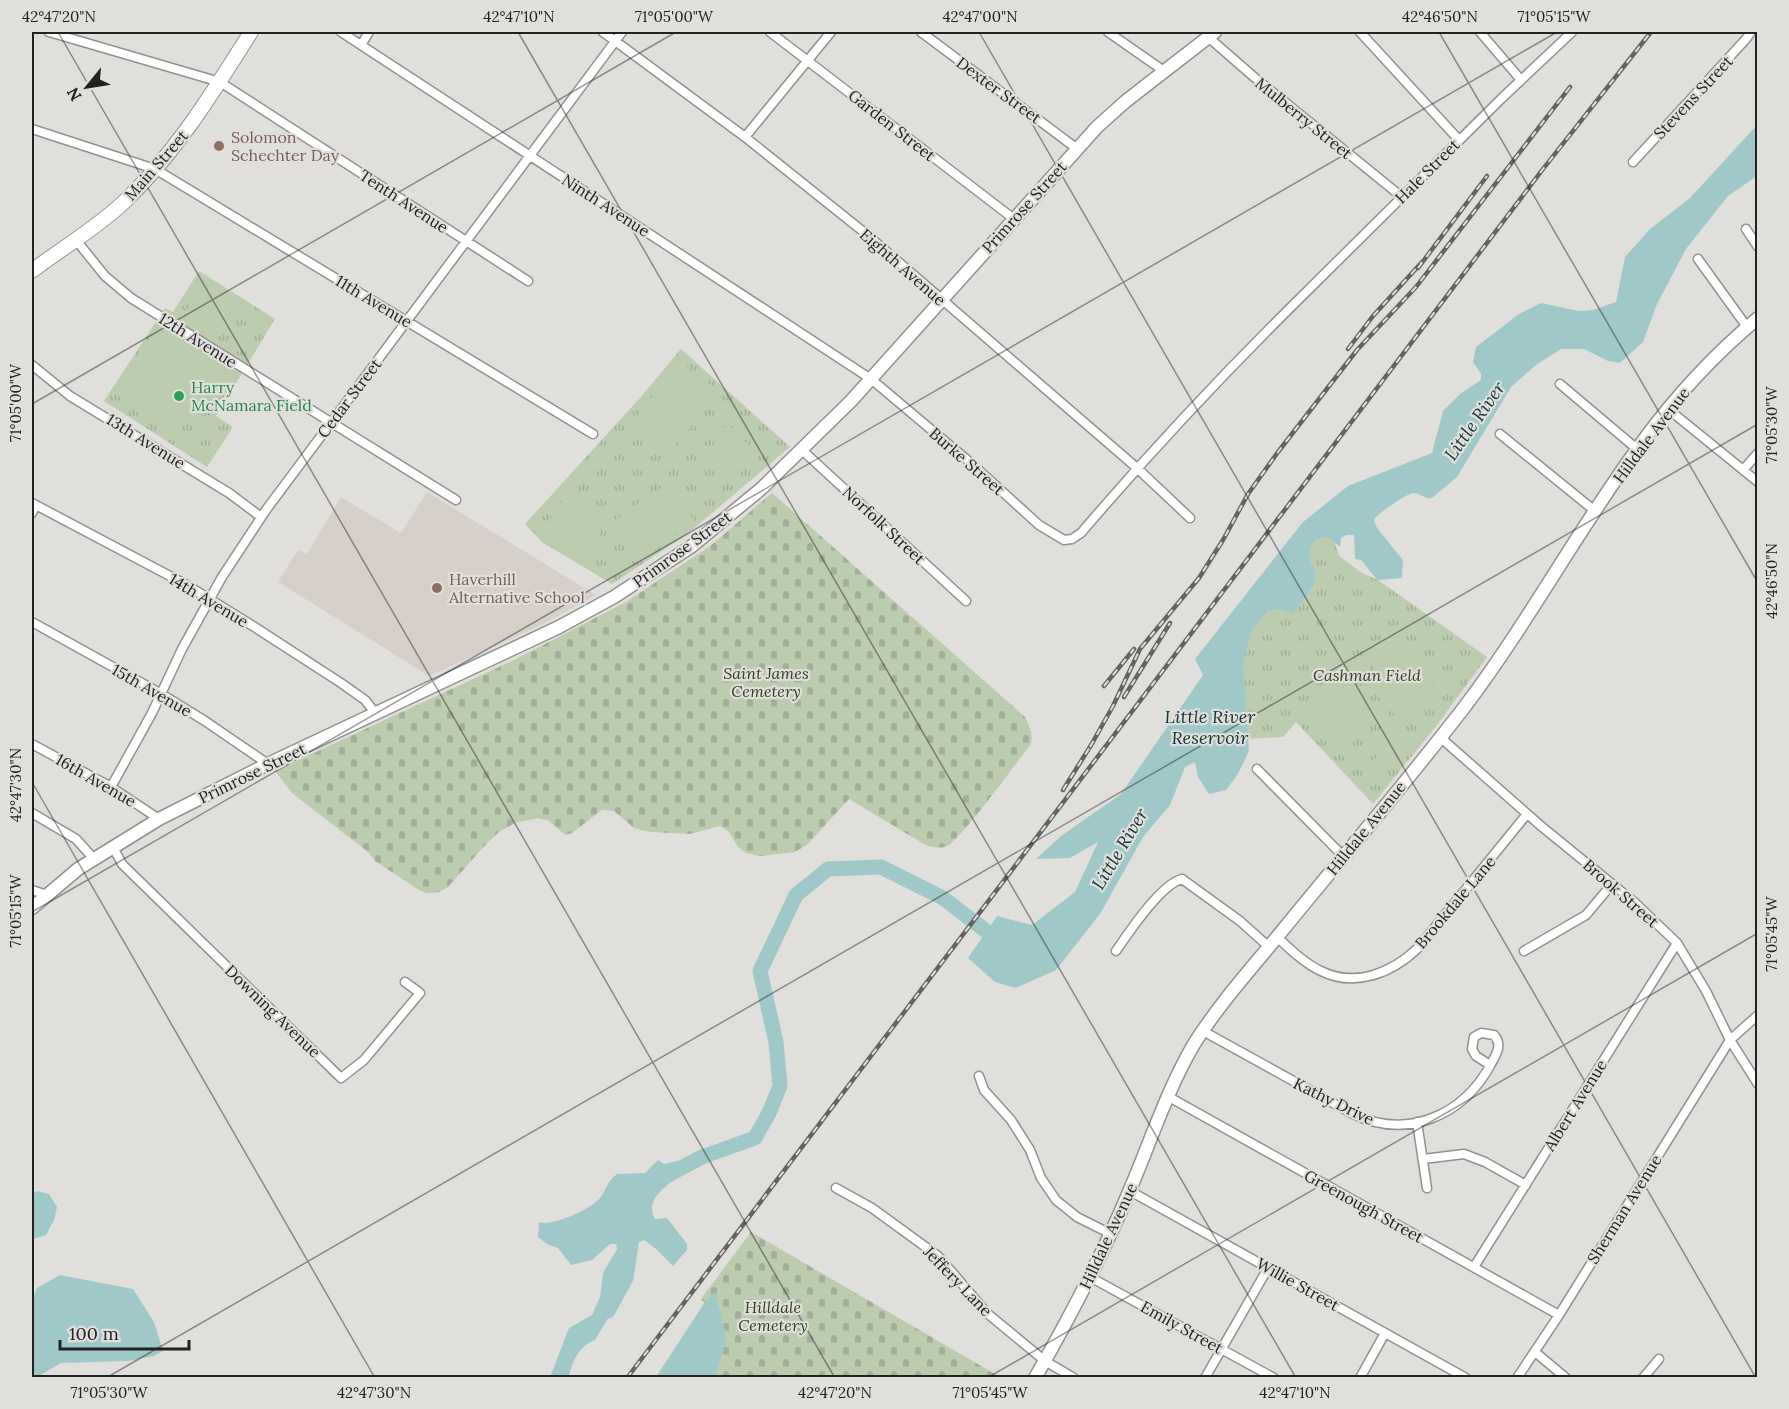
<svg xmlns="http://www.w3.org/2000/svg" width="1789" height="1409" font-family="Lora,serif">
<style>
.built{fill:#d7d0c8}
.grass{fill:url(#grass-tufts)}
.cemetery{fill:url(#cemetery-stones)}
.pitch{fill:#bbccaf}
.water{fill:#9fc9c9}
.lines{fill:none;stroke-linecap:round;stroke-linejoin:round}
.river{stroke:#9fc9c9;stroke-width:15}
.street-casing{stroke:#93918e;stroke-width:11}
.secondary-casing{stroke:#93918e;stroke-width:15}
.primary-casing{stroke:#93918e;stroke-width:16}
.street{stroke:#fff;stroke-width:8}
.secondary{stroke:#fff;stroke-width:12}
.primary{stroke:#fff;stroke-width:14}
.rail-casing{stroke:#656362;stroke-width:4.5}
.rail{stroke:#e1dfdc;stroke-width:2;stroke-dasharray:7;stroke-linecap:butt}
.ticks{fill:none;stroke:#232222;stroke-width:1.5;stroke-opacity:0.45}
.education-dot{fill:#8d6e63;stroke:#e1dfdc;stroke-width:2}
.leisure-dot{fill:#2e9e5b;stroke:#e1dfdc;stroke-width:2}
.labels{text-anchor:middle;stroke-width:4.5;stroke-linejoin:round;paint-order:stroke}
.street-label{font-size:16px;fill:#232222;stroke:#e1dfdc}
.education-label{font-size:16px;fill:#785e54;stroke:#e1dfdc;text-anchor:start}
.leisure-label{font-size:16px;fill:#27864d;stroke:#e1dfdc;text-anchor:start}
.park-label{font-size:16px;font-style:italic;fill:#2d4318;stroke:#e1dfdc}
.water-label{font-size:18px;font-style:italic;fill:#0e3737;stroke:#e1dfdc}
.neatline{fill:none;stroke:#232222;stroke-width:2}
.ticks-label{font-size:15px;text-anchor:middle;fill:#232222}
</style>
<defs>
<pattern id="grass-tufts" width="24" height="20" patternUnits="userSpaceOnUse" patternTransform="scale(1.5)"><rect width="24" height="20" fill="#bbccaf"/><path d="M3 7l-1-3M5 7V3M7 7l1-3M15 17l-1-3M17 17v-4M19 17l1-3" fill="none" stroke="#a0af96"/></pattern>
<pattern id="cemetery-stones" width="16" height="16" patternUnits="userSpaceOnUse" patternTransform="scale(1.5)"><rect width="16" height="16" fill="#bbccaf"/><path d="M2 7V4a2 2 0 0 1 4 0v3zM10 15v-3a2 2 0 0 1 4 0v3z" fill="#a0af96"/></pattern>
</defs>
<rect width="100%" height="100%" fill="#e1dfdc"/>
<path class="built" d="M427 492 596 595 539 626 429 676 278 582 298 550 307 554 341 497 401 533Z"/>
<path class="grass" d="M199 271 275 319 216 416 233 427 207 467 104 401 165 308 173 312Z
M681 349 790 447 686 535 612 584 542 542 525 524 640 398Z
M1319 532H1331L1339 556 1362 573 1378 580 1487 657 1437 725 1373 804 1296 722 1283 737 1243 739 1236 708 1246 634 1304 549Z"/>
<path class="cemetery" d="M772 493 1025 717C1030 727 1033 733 1031 744 1018 760 961 840 947 846 939 849 931 847 924 844L849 799 808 844 795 852 760 856 746 853 738 847 729 832 720 826 690 834 650 832 634 828 614 811 602 810 572 833 565 835 549 821 538 818 515 823 500 831 487 843 448 887 439 892 427 893 419 890 375 861 368 852 292 793 275 771 514 660 626 602 710 546Z
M751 1232 1000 1377H708L711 1309 701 1299Z"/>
<path class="pitch" d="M205 281 242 304 221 337 184 314Z
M163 329 230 369C229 375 228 382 225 388 209 421 175 434 143 415 132 409 122 401 116 390L155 331Z
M681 362 719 392 673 448 636 417Z
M727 423 754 451 727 479C705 458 708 445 727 423Z
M668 483 695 522 636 563 609 524Z
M568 492C603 509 610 534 587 566L540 535Z
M1392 634 1443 672 1404 722C1366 693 1362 673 1392 634Z
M1336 663C1365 687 1382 712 1352 744L1307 709Z
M1398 731 1411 743 1387 772 1374 760Z"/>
<path class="water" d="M1757 125V176L1728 196 1686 249 1657 304 1643 342 1620 363 1608 361 1584 349H1561L1536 365 1511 387 1457 477 1432 498C1425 499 1421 494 1414 493 1407 493 1377 514 1374 520L1377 528 1403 560 1402 578 1378 580C1370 573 1367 566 1361 560L1355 559 1354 535H1346L1341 538 1340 547 1328 537 1316 539C1301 563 1318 564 1315 580 1312 591 1300 603 1293 613L1280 609 1267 611 1251 631 1243 666 1249 751 1238 774 1226 790 1209 794 1198 777 1195 762 1185 767 1170 805 1143 837 1100 914 1056 970 1016 988 995 982 968 958 997 916 1032 925 1075 892 1098 842 1070 858 1036 859 1061 836 1121 794 1203 675 1195 659 1303 522 1348 486 1432 453 1443 411 1460 394 1481 380V374L1473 362 1476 347 1519 314 1541 303 1579 311 1593 310 1616 302 1625 257 1650 229 1690 198Z
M658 1160 664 1164 677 1161 683 1168C674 1185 642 1196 655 1219L667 1218 687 1244V1250L673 1266 656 1249 644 1240C623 1246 621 1288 614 1307 609 1318 601 1329 595 1340 579 1346 572 1362 569 1377H550L569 1328 592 1315 600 1297 603 1273 617 1249 616 1244H610L592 1260 571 1265 558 1248 547 1244 538 1237 539 1222C552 1227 591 1209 600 1198 606 1190 608 1180 617 1174L645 1173Z
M37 1191 49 1194 57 1207 54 1220 46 1235 33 1239 32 1194Z
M60 1275 133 1289 154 1322 163 1351 154 1356 128 1361 61 1363 37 1377H32V1300L37 1288Z
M715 1292 725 1331V1344L715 1377H656L705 1302Z"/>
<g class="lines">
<path class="river" d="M664 1177 702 1157 755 1138 769 1113 780 1086 776 1042 760 971 796 895 828 869 881 867 943 898 1003 944
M608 1311 626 1278 632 1238"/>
<defs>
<path id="street" d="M49 32 220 82 528 281
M341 32 871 379 972 464 1039 525 1064 540 1072 539 1081 533C1145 458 1213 385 1283 315
M603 32 745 137 865 233 1137 468 1190 518
M770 32 1014 219
M921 32 1076 148
M1108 32 1164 71
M1360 32 1459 140
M1480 32 1521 80
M1208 37 1254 77 1402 197
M361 45 369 32
M32 129 155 169 593 434
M745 137 831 32
M1633 162 1746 39 1751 32
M1746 229 1758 247
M76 240 105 276 131 298 456 500
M1698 259 1747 327
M1285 313 1501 99 1572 32
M32 365 70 396 229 493 261 517
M1560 384 1637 449
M1668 409 1758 482
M1500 434 1595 511
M802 450 966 601
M1743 470 1758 453
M32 503 185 584 253 626 341 683 365 700 376 714
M32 513 36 505
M32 622 158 692 205 721 268 764
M1441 738 1541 826 1633 901 1677 943 1706 991 1730 1040 1758 1084
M32 744 111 787 159 819
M1257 769 1343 856
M111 787 152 713 182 649 222 577 266 510 622 32
M32 813 76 839 94 859
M113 847 122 864 341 1078 364 1060 420 993 405 982
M32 890 47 895
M1277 937C1290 949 1304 963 1321 971 1355 988 1392 973 1418 948L1527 814
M1116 951C1129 932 1161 884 1182 879L1240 921 1269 947
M1524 951 1586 915 1612 884
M1203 1031 1353 1114C1407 1140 1463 1116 1491 1064 1496 1054 1503 1045 1494 1035L1481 1033 1474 1037 1472 1049 1476 1056 1490 1065
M979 1076 984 1090 1011 1120 1030 1150 1041 1178 1056 1200 1077 1217 1111 1234
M1169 1097 1559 1315
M1417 1122 1427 1188
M1423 1159 1464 1154 1485 1162 1526 1185
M836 1188 872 1208 938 1256 988 1314 1045 1361 1074 1378
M1130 1191 1466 1378
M1474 1267 1677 943
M1090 1277 1274 1378
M1535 1352 1566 1378
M1205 1378 1268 1268
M1360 1378 1385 1333
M1517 1378 1559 1315 1730 1040 1758 1015
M1643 1378 1659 1359"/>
<path id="secondary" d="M32 908 78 869 159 819 268 764 559 627 614 597 692 546 762 488 851 401 1097 127 1126 101 1215 32
M1035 1378C1070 1317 1102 1256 1129 1192 1150 1143 1167 1090 1194 1044 1219 1004 1252 968 1282 931 1343 856 1407 782 1466 705 1530 620 1580 526 1643 441 1676 396 1715 354 1758 318"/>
<path id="primary" d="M32 271C62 248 95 229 123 203 176 153 213 92 251 32"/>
</defs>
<use href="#street" class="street-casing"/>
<use href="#secondary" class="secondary-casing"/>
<use href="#primary" class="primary-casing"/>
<use href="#street" class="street"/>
<use href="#secondary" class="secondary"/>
<use href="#primary" class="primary"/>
<defs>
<path id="rail" d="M1418 268 1487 176
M1348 349 1373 316 1422 262
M1104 686 1134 649
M1124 697 1170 623
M1090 747 1113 706 1140 649 1199 578 1223 540 1248 494 1278 452 1357 350 1416 287 1570 87
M1063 790 1093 742
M627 1378 1543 169 1651 32"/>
</defs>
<use href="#rail" class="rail-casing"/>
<use href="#rail" class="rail"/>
</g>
<path class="ticks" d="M58 32 835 1378M518 32 1296 1378M979 32 1756 1378M1439 32 1758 583M32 404 676 32M32 782 375 1378M32 912 1557 32M106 1378 1758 424M987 1378 1758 933"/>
<g class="education-dot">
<circle cx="219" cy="146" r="6"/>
<circle cx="437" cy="588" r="6"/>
</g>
<circle class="leisure-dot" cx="179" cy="396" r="6"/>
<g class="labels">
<g class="street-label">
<text transform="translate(999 90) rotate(36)" y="6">Dexter Street</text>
<text transform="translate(1693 97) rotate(-47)" y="6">Stevens Street</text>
<text transform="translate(1304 118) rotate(39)" y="6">Mulberry Street</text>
<text transform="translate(892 125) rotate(38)" y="6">Garden Street</text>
<text transform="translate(156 165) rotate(-49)" y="6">Main Street</text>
<text transform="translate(1427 171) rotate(-45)" y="6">Hale Street</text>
<text transform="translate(404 201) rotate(33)" y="6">Tenth Avenue</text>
<text transform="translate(606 205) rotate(33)" y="6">Ninth Avenue</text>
<text transform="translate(1024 207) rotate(-48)" y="6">Primrose Street</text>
<text transform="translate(903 267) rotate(41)" y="6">Eighth Avenue</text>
<text transform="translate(374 301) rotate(31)" y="6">11th Avenue</text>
<text transform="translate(198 340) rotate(32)" y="6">12th Avenue</text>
<text transform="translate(349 398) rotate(-53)" y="6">Cedar Street</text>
<text transform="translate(1651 435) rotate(-53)" y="6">Hilldale Avenue</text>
<text transform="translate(146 441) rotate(32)" y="6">13th Avenue</text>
<text transform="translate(967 461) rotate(41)" y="6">Burke Street</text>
<text transform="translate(884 525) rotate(43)" y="6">Norfolk Street</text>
<text transform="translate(682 549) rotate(-36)" y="6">Primrose Street</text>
<text transform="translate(209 600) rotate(31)" y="6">14th Avenue</text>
<text transform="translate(152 690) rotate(30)" y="6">15th Avenue</text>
<text transform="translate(252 773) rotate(-26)" y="6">Primrose Street</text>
<text transform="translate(96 780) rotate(30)" y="6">16th Avenue</text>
<text transform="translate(1366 828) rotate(-51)" y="6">Hilldale Avenue</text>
<text transform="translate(1621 893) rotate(41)" y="6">Brook Street</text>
<text transform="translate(1455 902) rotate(-50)" y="6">Brookdale Lane</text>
<text transform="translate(273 1011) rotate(44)" y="6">Downing Avenue</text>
<text transform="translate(1334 1101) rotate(26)" y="6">Kathy Drive</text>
<text transform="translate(1575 1105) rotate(-58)" y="6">Albert Avenue</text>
<text transform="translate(1364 1206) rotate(29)" y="6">Greenough Street</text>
<text transform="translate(1624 1209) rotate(-58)" y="6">Sherman Avenue</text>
<text transform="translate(1108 1236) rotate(-65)" y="6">Hilldale Avenue</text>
<text transform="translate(958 1281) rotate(46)" y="6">Jeffery Lane</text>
<text transform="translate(1298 1284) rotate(29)" y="6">Willie Street</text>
<text transform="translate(1182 1327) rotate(29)" y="6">Emily Street</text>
</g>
<g class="education-label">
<text x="231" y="143">Solomon<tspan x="231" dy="18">Schechter Day</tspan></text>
<text x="449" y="585">Haverhill<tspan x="449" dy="18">Alternative School</tspan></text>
</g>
<g class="leisure-label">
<text x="191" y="393">Harry<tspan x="191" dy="18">McNamara Field</tspan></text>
</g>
<g class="park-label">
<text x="766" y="679">Saint James<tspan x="766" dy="18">Cemetery</tspan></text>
<text x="1367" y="681">Cashman Field</text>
<text x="773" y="1313">Hilldale<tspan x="773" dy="18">Cemetery</tspan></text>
</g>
<g class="water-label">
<text transform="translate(1475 421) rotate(-55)" y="6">Little River</text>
<text x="1210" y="723">Little River<tspan x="1210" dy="21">Reservoir</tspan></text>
<text transform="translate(1120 849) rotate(-59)" y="6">Little River</text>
</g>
</g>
<rect width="1789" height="1409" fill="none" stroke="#e1dfdc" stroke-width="66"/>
<g transform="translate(87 87) rotate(240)" stroke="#e1dfdc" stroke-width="4.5" paint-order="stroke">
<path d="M0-4.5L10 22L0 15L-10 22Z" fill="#232222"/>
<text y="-9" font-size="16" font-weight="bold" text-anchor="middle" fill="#232222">N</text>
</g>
<path d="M60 1340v9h129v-9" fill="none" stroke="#232222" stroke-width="3"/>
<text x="69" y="1340" font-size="18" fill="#232222" stroke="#e1dfdc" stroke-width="4.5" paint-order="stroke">100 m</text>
<rect x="33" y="33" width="1723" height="1343" class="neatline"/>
<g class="ticks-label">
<text x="59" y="22">42°47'20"N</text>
<text x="519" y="22">42°47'10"N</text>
<text x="674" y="22">71°05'00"W</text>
<text x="980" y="22">42°47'00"N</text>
<text x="1440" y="22">42°46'50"N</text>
<text x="1554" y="22">71°05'15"W</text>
<text transform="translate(16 403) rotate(-90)" y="5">71°05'00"W</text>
<text transform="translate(1772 425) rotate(-90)" y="5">71°05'30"W</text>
<text transform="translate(1772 581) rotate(-90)" y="5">42°46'50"N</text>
<text transform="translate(16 785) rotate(-90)" y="5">42°47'30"N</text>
<text transform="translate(16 911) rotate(-90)" y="5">71°05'15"W</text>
<text transform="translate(1772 934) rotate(-90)" y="5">71°05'45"W</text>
<text x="109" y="1398">71°05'30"W</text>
<text x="374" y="1398">42°47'30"N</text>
<text x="835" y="1398">42°47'20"N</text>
<text x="990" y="1398">71°05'45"W</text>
<text x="1295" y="1398">42°47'10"N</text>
</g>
</svg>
